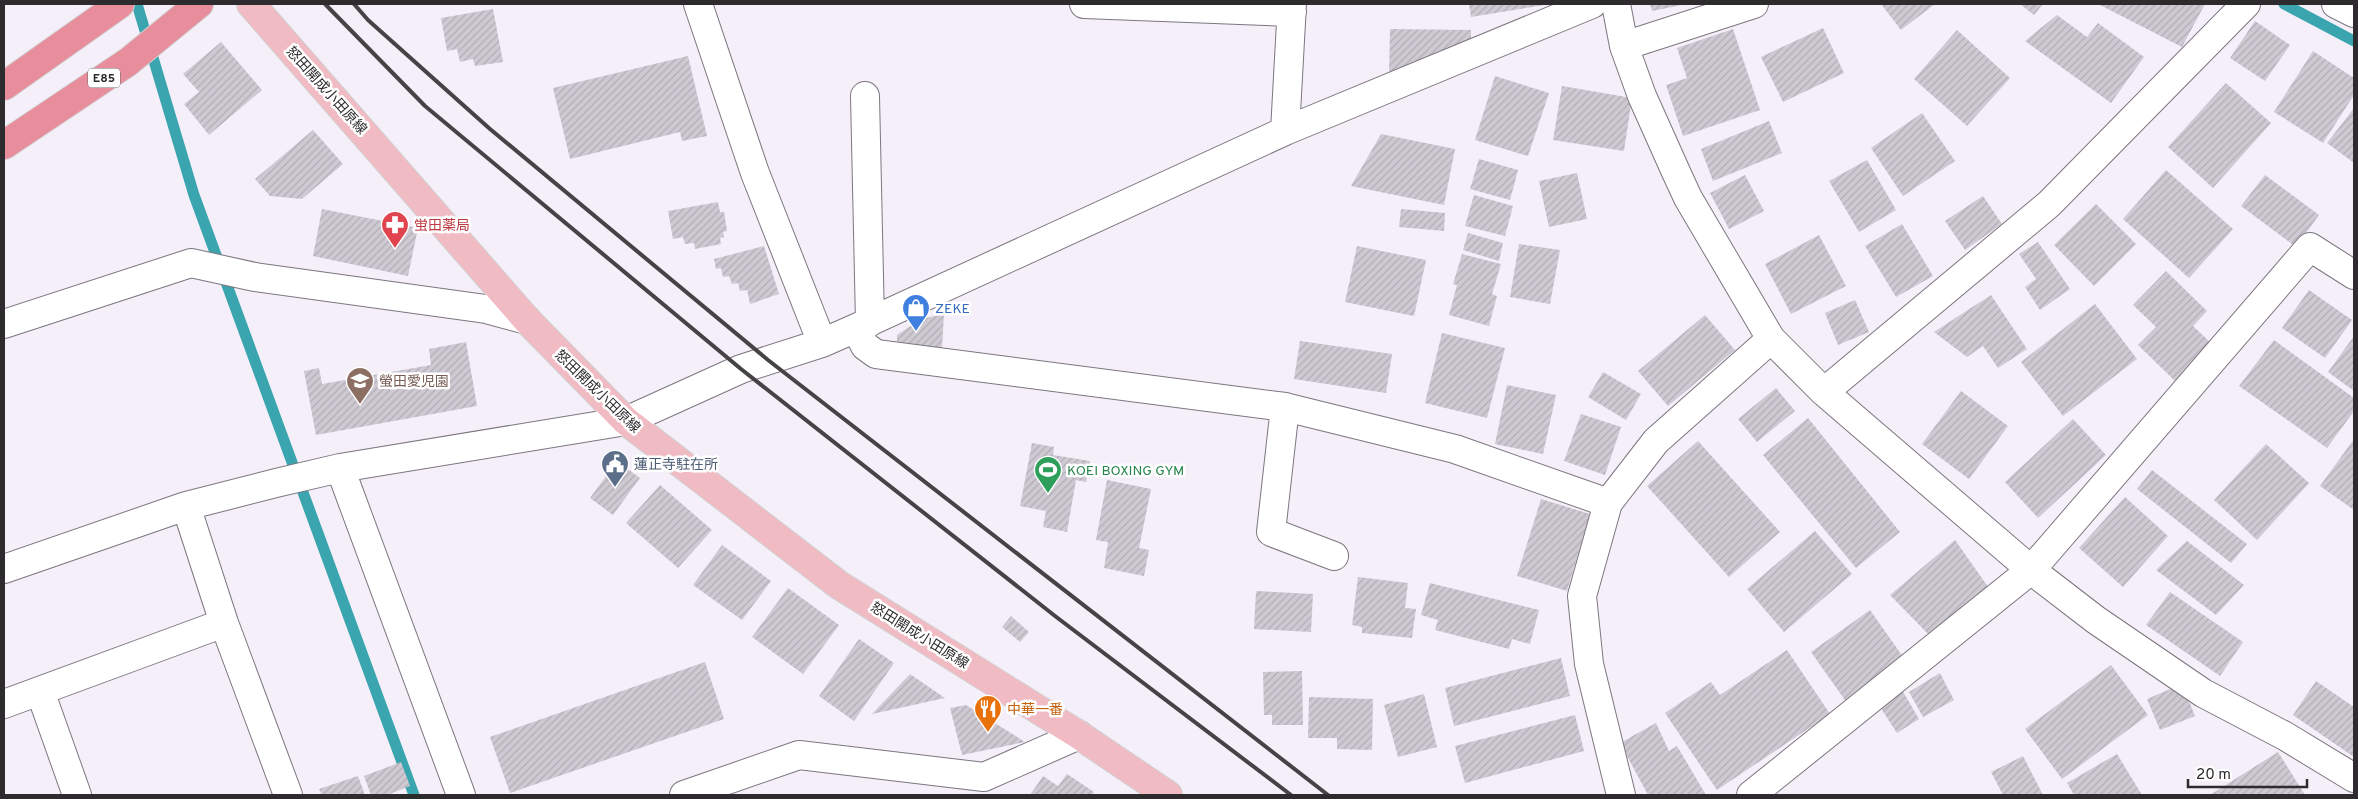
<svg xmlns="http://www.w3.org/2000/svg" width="2358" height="799" font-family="Overpass,'Noto Sans JP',sans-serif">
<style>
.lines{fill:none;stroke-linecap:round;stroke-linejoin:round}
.stream{stroke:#3aa5af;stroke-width:11}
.building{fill:url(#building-hatch)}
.minor-casing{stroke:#7c767f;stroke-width:30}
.major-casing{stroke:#d1d0d1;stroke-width:30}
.highway-casing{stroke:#d1d0d1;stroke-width:30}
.minor{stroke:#fff;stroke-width:28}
.major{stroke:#f1bbc3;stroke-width:28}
.highway{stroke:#e78d9b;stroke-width:28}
.rail{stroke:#454346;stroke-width:4}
.labels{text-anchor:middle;stroke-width:5;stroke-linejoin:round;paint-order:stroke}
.shield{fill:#fff;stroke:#6c6b6d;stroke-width:1}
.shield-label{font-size:12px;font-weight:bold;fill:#2d2b2e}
.street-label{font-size:14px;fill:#2d2b2e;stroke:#fff}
.health-label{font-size:14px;fill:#be3a42;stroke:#fff;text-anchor:start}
.shop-label{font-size:14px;fill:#366cbe;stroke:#fff;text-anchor:start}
.education-label{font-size:14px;fill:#785e54;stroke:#fff;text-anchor:start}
.service-label{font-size:14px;fill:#4e5e75;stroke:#fff;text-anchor:start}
.leisure-label{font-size:14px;fill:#27864d;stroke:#fff;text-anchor:start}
.food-label{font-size:14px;fill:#c56008;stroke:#fff;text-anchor:start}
</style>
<defs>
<pattern id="building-hatch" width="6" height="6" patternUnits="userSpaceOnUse" patternTransform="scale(1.25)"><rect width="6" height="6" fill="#cec9d2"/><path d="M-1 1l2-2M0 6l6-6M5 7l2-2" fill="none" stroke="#b1adb5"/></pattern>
</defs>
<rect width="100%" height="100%" fill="#f5eff9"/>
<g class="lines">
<path class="stream" d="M137 4 194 195 414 795
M2284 4 2354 41"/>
</g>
<path class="building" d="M1469 4H1544V5L1471 17Z
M1650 4H1682V5L1652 11Z
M1881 4H1935L1901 30Z
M2020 4H2043L2034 15Z
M2098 4H2205L2182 47Z
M493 9 503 62 475 66 473 59 460 62 457 49 447 51 441 18Z
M2057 15 2087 37 2098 23 2144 57 2111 103 2025 41Z
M2255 21 2290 45 2265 81 2230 58Z
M1823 28 1844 73 1783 102 1761 57Z
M1390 29 1471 30V42L1389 73Z
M1733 29 1760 110 1683 136 1666 85 1687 78 1677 48Z
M1957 30 2010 78 1967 126 1914 79Z
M221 42 262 90 209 135 184 104 199 92 183 74Z
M2313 51 2354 78V95L2323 143 2274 112Z
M688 56 707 136 682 141 680 132 570 159 553 88Z
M1495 76 1549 93 1528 156 1475 140Z
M2226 83 2271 123 2213 188 2168 147Z
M1562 86 1632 98 1624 151 1553 140Z
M2354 108V163L2327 143Z
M1922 113 1955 161 1903 196 1871 148Z
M1769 121 1782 153 1713 181 1701 149Z
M313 130 343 164 302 199 270 196 255 179Z
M1381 134 1455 149 1444 205 1351 186Z
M1479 159 1518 170 1510 200 1470 189Z
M1867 160 1896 210 1859 232 1829 181Z
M2166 170 2233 229 2189 278 2123 219Z
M1577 173 1587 219 1549 227 1539 181Z
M1745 175 1764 211 1729 229 1710 193Z
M2265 175 2319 215 2296 247 2241 206Z
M1474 195 1513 206 1505 236 1465 226Z
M1983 196 2002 224 1965 250 1945 221Z
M718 202 720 212H724L727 231 723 232 724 237 720 238 721 244 695 249 694 243 685 244 683 237 673 239 668 211Z
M2096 204 2136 244 2094 286 2054 245Z
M322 209 418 228 408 276 313 256Z
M1401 209 1445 213 1444 231 1399 227Z
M1902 224 1933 276 1896 297 1865 246Z
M1468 233 1503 243 1499 261 1463 250Z
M1819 235 1846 286 1791 314 1765 264Z
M2038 242 2070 289 2040 310 2025 287 2036 279 2019 254Z
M1519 244 1560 250 1550 304 1510 297Z
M764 246 779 294 750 304 747 290 740 291 738 283 732 284 729 276 723 277 721 268 716 269 714 259Z
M1357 246 1426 260 1414 316 1345 302Z
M1462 254 1501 264 1492 294 1497 296 1489 326 1449 315 1457 285 1453 284Z
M2166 271 2207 311 2193 326 2212 344 2175 381 2138 345 2156 327 2133 305Z
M2309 290 2352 320 2325 358 2282 328Z
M1991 295 2027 349 1998 368 1983 346 1967 357 1934 332Z
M1855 300 1869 332 1838 345 1825 313Z
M2095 304 2137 359 2063 416 2021 362Z
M944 314 942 348 897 345V335L921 319Z
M1705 315 1735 350 1668 406 1638 371Z
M1442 333 1505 348 1487 418 1425 403Z
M2354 336V391L2328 372Z
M2274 340 2354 398V411L2327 448 2239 386Z
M1300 341 1392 354 1386 393 1294 379Z
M466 342 477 406 316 435 304 371 319 368 322 384 431 365 429 349Z
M1603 372 1641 394 1626 420 1588 397Z
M1507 385 1556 395 1543 454 1495 444Z
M1776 388 1795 411 1757 442 1738 419Z
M1961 391 2008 426 1969 479 1922 444Z
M1581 414 1621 427 1605 475 1564 461Z
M1808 418 1900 532 1856 568 1763 455Z
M2073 419 2106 455 2038 518 2005 482Z
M2354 439V510L2320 486Z
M1698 441 1780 532 1729 577 1647 486Z
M1032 443 1054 447 1053 455 1090 461 1086 482 1076 480 1067 532 1043 527 1046 511 1020 506Z
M2266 444 2309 483 2257 540 2214 500Z
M617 461 640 478 613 515 590 498Z
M2152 470 2247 544 2231 563 2137 489Z
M1107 480 1151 489 1139 548 1149 550 1144 576 1104 568 1108 542 1096 540Z
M660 485 712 530 678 568 626 523Z
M2125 497 2168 536 2123 587 2079 548Z
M1541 499 1590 514 1567 591 1517 576Z
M1815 531 1852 574 1784 632 1747 589Z
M1955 540 1991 591 1930 636 1890 595Z
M2187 541 2244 585 2216 615 2156 570Z
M722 545 771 581 742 620 693 585Z
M1358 577 1408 583 1405 608 1416 609 1412 638 1362 633V627L1352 625Z
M1430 583 1539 610 1530 644 1512 639 1509 649 1435 630 1438 620 1421 615Z
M788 588 839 625 803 674 752 637Z
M1256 591 1313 594 1311 632 1254 629Z
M2170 592 2243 642 2220 676 2146 625Z
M1870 610 1906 661 1847 703 1811 652Z
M1011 616 1029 632 1020 642 1002 627Z
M859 639 894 663 854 721 819 696Z
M1787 650 1830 714 1717 790 1665 713 1711 682 1720 695Z
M1561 658 1570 696 1454 726 1445 688Z
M705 662 724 719 510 793 490 737Z
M2111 665 2148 715 2062 779 2025 729Z
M1302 671 1303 725H1272V715H1264L1263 672Z
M1940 673 1954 700 1923 717 1909 692Z
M910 674 945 698 872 714Z
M2316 681 2354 707V757L2293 715Z
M2182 684 2195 716 2160 730 2147 699Z
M1902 690 1919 719 1897 733 1878 704Z
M1424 694 1437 747 1398 757 1384 705Z
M1309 697 1373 699 1372 750 1337 749V738H1308Z
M966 705 1025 742 962 755 950 708Z
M1575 715 1584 751 1465 783 1455 746Z
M1656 723 1669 751 1677 746 1706 795H1648L1620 743Z
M2278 752 2305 795H2210Z
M2117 754 2142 795H2074L2067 783Z
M2023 756 2043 795H2003L1991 772Z
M401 762 410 786 387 795H371L364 776Z
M1067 774 1094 792 1092 795H1030L1043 776 1058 786Z
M358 776 365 795H322L319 789Z"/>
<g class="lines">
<defs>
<path id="minor" d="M698 4 755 173 822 343
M1084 4 1292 12
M1616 4 1624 46 1642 96 1676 172 1688 198 1771 339 1824 392 2031 570 2096 620 2203 693 2285 736 2354 778
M2336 4 2354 13
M1624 46 1754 4
M865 96 870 322
M1285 131 1292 4
M4 324 191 263 255 277 486 309 527 320
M856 328 865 346 876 354 1285 407 1455 449 1608 503
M1824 392 2049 204 2246 4
M1285 407 1271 532 1334 556
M340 468 461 795
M186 506 224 623 288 795
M4 569 186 506 276 483 340 468 626 421 741 369 822 343 856 328 1285 131 1592 4
M40 691 77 795
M4 704 224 623
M684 795 799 755 984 777 1079 735
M1621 795 1589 664 1582 596 1608 503 1656 441 1771 339
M1751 795 2031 570 2310 247 2354 275"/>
<path id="major" d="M251 4 527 320 626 421 839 585 1079 735 1168 795"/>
<path id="highway" d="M4 86 120 4
M4 145 128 62 199 4"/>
</defs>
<use href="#minor" class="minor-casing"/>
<use href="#major" class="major-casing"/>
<use href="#highway" class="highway-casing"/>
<use href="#minor" class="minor"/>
<use href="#major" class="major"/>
<use href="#highway" class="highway"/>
<path class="rail" d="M325 4 425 106 741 369 1055 616 1291 795
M354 4 368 20 490 129 768 360 1328 795"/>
</g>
<defs>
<symbol id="pharmacy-pin" viewBox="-11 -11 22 30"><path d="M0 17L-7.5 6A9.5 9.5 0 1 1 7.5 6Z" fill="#e0444e" stroke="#fff"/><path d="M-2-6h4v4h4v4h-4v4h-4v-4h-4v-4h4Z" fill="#fff"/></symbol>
<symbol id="shop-pin" viewBox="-11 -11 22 30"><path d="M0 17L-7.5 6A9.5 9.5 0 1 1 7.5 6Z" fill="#3f7fe0" stroke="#fff"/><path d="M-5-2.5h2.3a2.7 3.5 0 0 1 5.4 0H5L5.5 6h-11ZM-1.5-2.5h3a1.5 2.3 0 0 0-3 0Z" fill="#fff"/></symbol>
<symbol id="school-pin" viewBox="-11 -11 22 30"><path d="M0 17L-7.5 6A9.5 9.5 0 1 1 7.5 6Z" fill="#8d6e63" stroke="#fff"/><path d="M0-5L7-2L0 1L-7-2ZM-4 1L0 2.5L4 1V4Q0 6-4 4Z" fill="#fff"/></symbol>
<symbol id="civic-pin" viewBox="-11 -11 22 30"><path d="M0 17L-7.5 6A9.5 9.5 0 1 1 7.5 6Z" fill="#5c6f8a" stroke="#fff"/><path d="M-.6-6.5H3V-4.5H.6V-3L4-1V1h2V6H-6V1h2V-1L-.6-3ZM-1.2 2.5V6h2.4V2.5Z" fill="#fff"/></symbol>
<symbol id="stadium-pin" viewBox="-11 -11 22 30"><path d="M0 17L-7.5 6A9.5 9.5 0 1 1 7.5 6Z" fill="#2e9e5b" stroke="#fff"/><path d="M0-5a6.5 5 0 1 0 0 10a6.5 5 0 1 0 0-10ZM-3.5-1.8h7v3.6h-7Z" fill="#fff"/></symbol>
<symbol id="restaurant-pin" viewBox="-11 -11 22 30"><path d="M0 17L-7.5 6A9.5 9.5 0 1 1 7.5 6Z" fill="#e8710a" stroke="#fff"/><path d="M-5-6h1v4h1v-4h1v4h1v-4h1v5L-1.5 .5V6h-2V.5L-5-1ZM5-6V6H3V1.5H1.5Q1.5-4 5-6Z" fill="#fff"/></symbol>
</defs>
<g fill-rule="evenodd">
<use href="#pharmacy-pin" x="379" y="209" width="32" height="43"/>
<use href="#shop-pin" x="900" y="292" width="32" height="43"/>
<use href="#school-pin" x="344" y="365" width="32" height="43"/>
<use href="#civic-pin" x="599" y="448" width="32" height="43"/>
<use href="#stadium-pin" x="1032" y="454" width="32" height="43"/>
<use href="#restaurant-pin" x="972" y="693" width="32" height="43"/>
</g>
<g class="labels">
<rect class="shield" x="88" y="68.5" width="32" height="19" rx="4"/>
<g class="shield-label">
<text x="104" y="82">E85</text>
</g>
<g class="street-label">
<text transform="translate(327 90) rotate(48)" y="5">怒田開成小田原線</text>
<text transform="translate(598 391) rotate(44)" y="5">怒田開成小田原線</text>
<text transform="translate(920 635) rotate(32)" y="5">怒田開成小田原線</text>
</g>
<g class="health-label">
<text x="414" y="230">蛍田薬局</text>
</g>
<g class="shop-label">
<text x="935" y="313">ZEKE</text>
</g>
<g class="education-label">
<text x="379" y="386">螢田愛児園</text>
</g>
<g class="service-label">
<text x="634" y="469">蓮正寺駐在所</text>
</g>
<g class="leisure-label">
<text x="1067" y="475">KOEI BOXING GYM</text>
</g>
<g class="food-label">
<text x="1007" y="714">中華一番</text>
</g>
</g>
<rect width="2358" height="799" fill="none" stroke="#2d2b2e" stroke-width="10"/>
<path d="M2188 779v8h119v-8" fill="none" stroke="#2d2b2e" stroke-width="2.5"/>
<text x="2196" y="779" font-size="15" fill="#2d2b2e" stroke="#ffffff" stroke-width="4" paint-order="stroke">20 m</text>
</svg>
